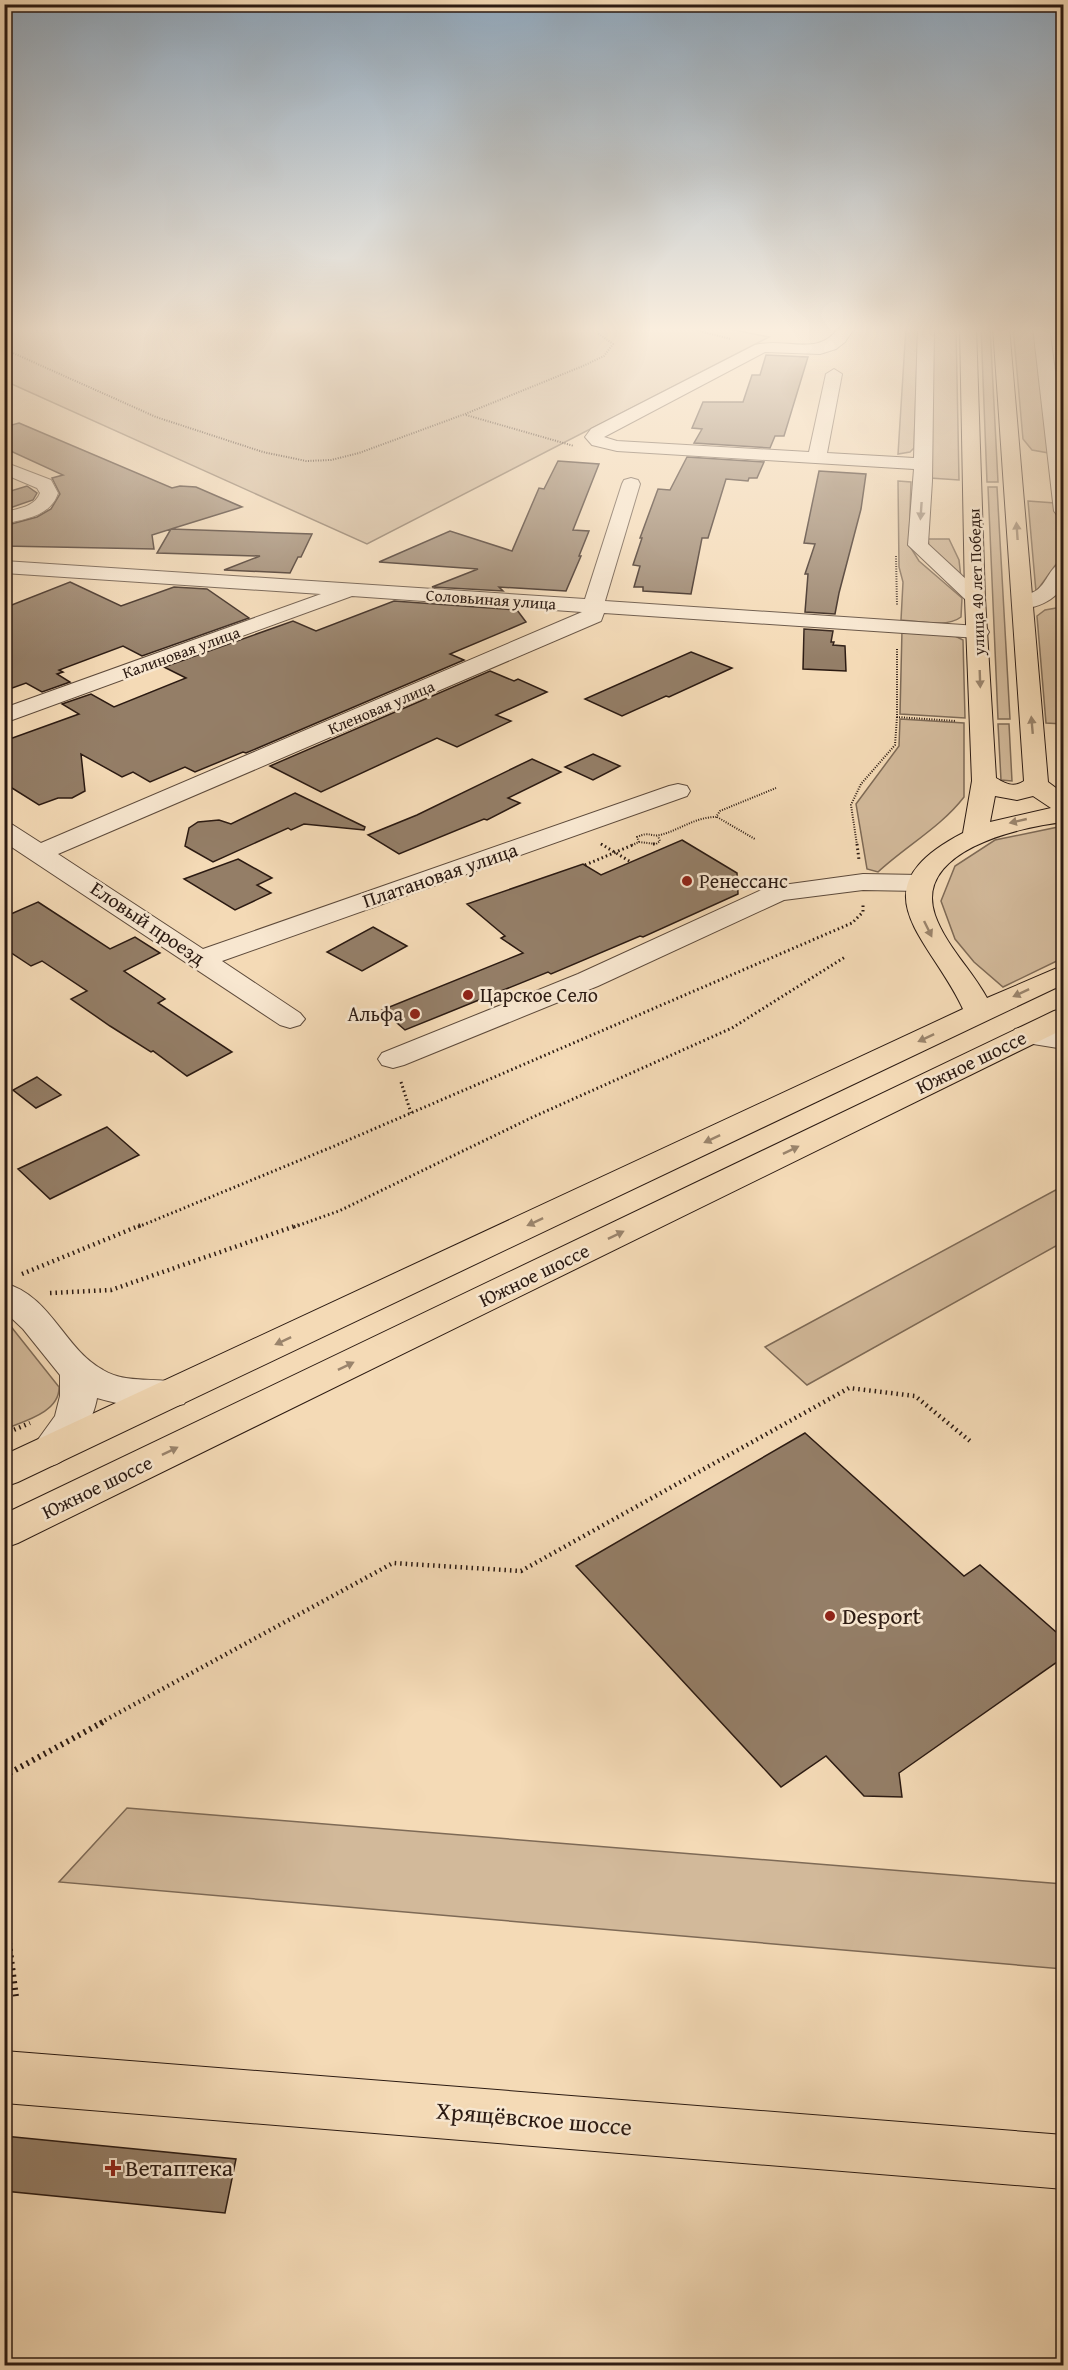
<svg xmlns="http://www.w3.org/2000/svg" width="1068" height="2370" font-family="'Gentium Book Plus',serif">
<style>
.green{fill:#d2b99a;stroke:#7e6a56;stroke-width:1.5}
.building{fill:#947e67;stroke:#2b1a12;stroke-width:1.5}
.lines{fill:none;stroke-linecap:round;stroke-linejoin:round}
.minor-casing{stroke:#5d4a3b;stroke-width:2}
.major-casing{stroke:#2b1a12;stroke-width:2}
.path-far3{stroke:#2b1a12;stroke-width:2;stroke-dasharray:1 1.5;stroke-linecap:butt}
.path-far2{stroke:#2b1a12;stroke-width:3;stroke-dasharray:1.5 3;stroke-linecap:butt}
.path-far1{stroke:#2b1a12;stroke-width:4.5;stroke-dasharray:1.5 4;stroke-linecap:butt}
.path{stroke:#2b1a12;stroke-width:6;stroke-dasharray:2 4.5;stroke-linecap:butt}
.minor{fill:#f8e7d0;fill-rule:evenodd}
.major{fill:#f4dab6;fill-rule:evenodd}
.oneway{fill:#9c8b7a}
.oneway2{fill:#9a846c}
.poi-dot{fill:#8f2418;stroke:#f8e7d0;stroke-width:2}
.labels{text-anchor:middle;stroke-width:5;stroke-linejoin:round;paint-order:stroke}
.far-street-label{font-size:16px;fill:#2b1a12;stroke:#f8e7d0}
.street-label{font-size:20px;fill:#2b1a12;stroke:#f8e7d0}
.poi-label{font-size:20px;fill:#2b1a12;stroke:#f8e7d0;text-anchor:start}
.near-poi-label{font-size:24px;fill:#2b1a12;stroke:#f8e7d0;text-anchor:start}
.near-street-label{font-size:24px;fill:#2b1a12;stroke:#f8e7d0}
</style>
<rect width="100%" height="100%" fill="#f4dab6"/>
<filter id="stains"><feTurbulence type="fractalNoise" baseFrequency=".00333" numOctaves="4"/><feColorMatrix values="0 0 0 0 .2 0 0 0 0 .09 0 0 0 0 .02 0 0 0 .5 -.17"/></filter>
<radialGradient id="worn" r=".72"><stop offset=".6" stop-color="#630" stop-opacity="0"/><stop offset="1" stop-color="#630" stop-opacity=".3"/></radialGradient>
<path class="green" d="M5 327H719L769 337 367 544 5 381Z
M906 327H918L914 448 910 452 898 454Z
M933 327H956L959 480 930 478Z
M981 327H990L998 482H987Z
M1013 327H1033L1049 453 1032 450 1023 439Z
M898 481 911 482 909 545 919 561 962 598 961 617C947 628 918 621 901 620L903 582 899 567Z
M988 487H997L1010 719H998Z
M1028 501 1055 503 1062 556 1036 592Z
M928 539H949L959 560 961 578 929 545Z
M1056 608H1063V724L1046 723 1037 616 1045 610Z
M902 630 953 635 963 640 965 718 900 714Z
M900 719 964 723V797C941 827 906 846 878 872L867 869 856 804 899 746Z
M998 724H1009L1012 781 1001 780Z
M1063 826V958L1003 987 974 962 955 939 941 901 955 866 995 840Z
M1063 1186V1242L807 1385 765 1347Z
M5 1319 59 1387C60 1412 24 1421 5 1429Z
M127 1808 1063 1884V1969L59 1882Z"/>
<path class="building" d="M766 355 808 357 784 436H775L770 448 694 443 702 429 692 428 703 402H743L752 375H760Z
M19 423 172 488 180 486 196 487 242 507 171 529 312 534 301 557H298L290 573 224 570 260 556 157 553 171 529 152 535 154 549 4 546V526L37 517 51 509 60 494 52 478 63 475 4 448V427Z
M687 457 764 462 757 478H749L748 481 726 479 708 538H702L691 594 643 591V587H634L640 566 633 565 642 538H640L658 489 670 490Z
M558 461 599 464 573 530 589 531 579 556H581L566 591 499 587 503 591 432 587 478 569 379 562 450 531 512 551 539 488 544 489Z
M819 471 866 474 861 509 839 593 835 614 805 612 808 574H805L815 544 804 543Z
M27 486 37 493 33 500 4 510V493Z
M70 582 121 606 174 587 207 589 249 618 142 656 123 646 59 670 63 672 57 674 70 682 42 692 26 683 4 691V608Z
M394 601 517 610 526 622 450 654 464 660 246 753 243 752 195 772 185 767 150 782 133 772 122 777 81 754 85 791 72 798H58L39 805 4 783V741L79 714 62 704 91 694 114 707 186 678 164 667 293 621 316 631Z
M804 629 833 631 831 642H834L833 645 845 646 846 671 803 669Z
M691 652 732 668 669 697 666 696 622 716 585 699Z
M490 671 514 681 518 679 547 692 496 715 511 721 457 747 437 738 321 792 270 766Z
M593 754 620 766 593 780 565 767Z
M532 759 561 772 508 798 520 803 487 820 484 819 399 854 368 835 417 815Z
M295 793 365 827 364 830 304 824 291 830 288 828 213 862 185 846 189 828 198 822 219 820 231 824Z
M682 840 737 873 738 894 643 937 640 936 551 974 548 972 405 1030 382 1010 523 953 501 938 505 936 467 904 583 864 601 875Z
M238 859 272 878 257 885 271 893 235 910 184 879Z
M38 902 110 949 135 937 160 953 124 971 165 999 158 1003 232 1052 187 1076 153 1051 151 1052 110 1026 71 999 87 991 42 961 31 966 4 948V917Z
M373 927 407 946 362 971 327 952Z
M37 1077 61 1095 36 1108 13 1090Z
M107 1127 139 1155 50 1199 18 1169Z
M805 1433 964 1576 980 1565 1064 1639V1657L899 1773 902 1797 864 1796 826 1756 781 1787 576 1566Z
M4 2136 236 2159 225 2213 4 2191Z"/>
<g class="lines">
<defs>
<path id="minor" d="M839 327H855L845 342 836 349 820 354 765 352 604 437 617 441 809 452 826 374 834 369 842 374 827 453 914 458 918 327H934L932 481 928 544 982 594 985 598 982 602 975 604 968 602 908 545 914 469 617 451 592 445 585 437 591 429 755 345C786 337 819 358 839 327Z
M1033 327H1049L1064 437V517L1057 515 1054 511Z
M4 462 51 480 58 493C51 516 25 519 4 524V512C17 509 35 507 40 493L37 488 4 474Z
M631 478 638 480 640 484 605 601 978 626 986 627 989 632 986 637 978 638 604 613 601 621 58 854 203 949 669 786 678 784 687 786 690 791 687 796 222 961 300 1013 305 1019 300 1025 290 1028 280 1025 4 842V822L13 825 41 843 582 612 352 596 4 723V708L321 594 4 573V561L585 599 622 484 624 480Z
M1064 562C1064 568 1065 576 1064 582 1059 600 1031 612 1015 607L1012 603C1018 594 1029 596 1037 590 1048 582 1050 565 1064 562Z
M863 874 920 875 929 877 933 883 929 889 920 891 863 890 784 900 598 986 404 1065 393 1068 382 1065 378 1059 382 1053 578 974 768 887Z
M1026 1026 1064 1031V1049L1015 1041 1011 1035 1015 1029Z
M4 1283C52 1296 63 1348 103 1370 128 1385 158 1376 184 1384L190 1394 184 1404C156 1412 125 1406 97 1398 94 1418 72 1466 48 1466 44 1466 38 1463 34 1462L29 1452 55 1416 60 1396V1375L23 1329 4 1311Z"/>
<path id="major" d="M960 327H976L985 598 996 778C1006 784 1014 788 1024 781L993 327H1009L1048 782 1064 794V822C1019 827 913 851 935 915 946 946 972 970 987 998L1064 965V984L18 1482 4 1487V1455L963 1009C930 937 853 890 963 833L972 781 965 598ZM995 796 1017 800 1033 796 1051 808 990 822Z
M1064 1008V1029L18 1543 4 1548V1514L1054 1011Z
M4 2051 1064 2135V2189L4 2103Z"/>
</defs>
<use href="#minor" class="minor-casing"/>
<use href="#major" class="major-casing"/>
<path class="path-far3" d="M683 327 731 339
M4 349 156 417 263 452 306 461 331 460 359 453 465 414 583 366 604 356 613 344 599 334 595 327
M466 415 574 446
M896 556 897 605
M897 649V717L956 721
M717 817 755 839
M639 842 637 837C650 831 650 837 660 835 680 830 695 817 716 817L720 811 776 788
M601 844 603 845
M632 845 639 842 656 844 660 841 658 836
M857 845 851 805 861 784 895 745 897 717"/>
<path class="path-far2" d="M601 844 631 862
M653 844H656
M857 844 859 860
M585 865 635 844
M401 1082 411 1113
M138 1227 332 1147 852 923 863 912V904
M294 1227 339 1211 533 1117 732 1028 845 957"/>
<path class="path-far1" d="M22 1274 141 1225
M50 1293 111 1290 298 1225
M4 1434 30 1423
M4 1579 10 1576
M100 1723 393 1563 521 1571 849 1388 915 1396 970 1441"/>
<path class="path" d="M4 1776 103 1722
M4 1904 16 1997"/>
<use href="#minor" class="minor"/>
<use href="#major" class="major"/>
</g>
<defs><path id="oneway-solid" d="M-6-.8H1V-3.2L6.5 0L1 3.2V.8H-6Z" transform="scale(1.5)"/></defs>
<use class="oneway" href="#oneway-solid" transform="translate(921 511) rotate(94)"/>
<g class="oneway2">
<use href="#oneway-solid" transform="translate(1017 531) rotate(-94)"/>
<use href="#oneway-solid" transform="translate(980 679) rotate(88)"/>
<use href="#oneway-solid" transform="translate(1032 725) rotate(-95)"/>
<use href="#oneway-solid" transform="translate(1018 821) rotate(167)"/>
<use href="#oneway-solid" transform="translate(928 929) rotate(64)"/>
<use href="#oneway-solid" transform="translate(1021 993) rotate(155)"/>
<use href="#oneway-solid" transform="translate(926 1038) rotate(155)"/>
<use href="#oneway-solid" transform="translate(712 1139) rotate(155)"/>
<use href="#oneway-solid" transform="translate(791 1150) rotate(-26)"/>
<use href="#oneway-solid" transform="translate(535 1222) rotate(155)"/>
<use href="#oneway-solid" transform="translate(616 1235) rotate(-26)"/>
<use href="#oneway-solid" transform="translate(283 1341) rotate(155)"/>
<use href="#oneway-solid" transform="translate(346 1366) rotate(-26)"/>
<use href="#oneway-solid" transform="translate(170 1451) rotate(-26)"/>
</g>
<linearGradient id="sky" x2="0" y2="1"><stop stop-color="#91a9be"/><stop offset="0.5" stop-color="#faeede"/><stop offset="1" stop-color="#faeede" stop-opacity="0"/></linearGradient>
<rect width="1068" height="659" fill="url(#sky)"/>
<g class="poi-dot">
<circle cx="687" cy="881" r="6"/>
<circle cx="468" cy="995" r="6"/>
<circle cx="415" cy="1014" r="6"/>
<circle cx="830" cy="1616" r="6"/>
<path d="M110 2159h6v6h6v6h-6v6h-6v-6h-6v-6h6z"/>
</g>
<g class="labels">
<g class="far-street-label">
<text transform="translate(976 582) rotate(-92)" y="6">улица 40 лет Победы</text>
<text transform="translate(491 599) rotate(4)" y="6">Соловьиная улица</text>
<text transform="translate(181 652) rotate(-20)" y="6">Калиновая улица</text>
<text transform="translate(381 707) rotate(-23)" y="6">Кленовая улица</text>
</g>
<g class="street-label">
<text transform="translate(440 875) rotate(-19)" y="7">Платановая улица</text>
<text transform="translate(148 923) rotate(34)" y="7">Еловый проезд</text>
<text transform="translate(971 1062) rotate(-26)" y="7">Южное шоссе</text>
<text transform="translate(534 1275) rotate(-26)" y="7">Южное шоссе</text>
<text transform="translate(97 1487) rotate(-26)" y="7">Южное шоссе</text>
</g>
<g class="poi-label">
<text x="699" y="888">Ренессанс</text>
<text x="480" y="1002">Царское Село</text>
<text x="403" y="1021" text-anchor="end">Альфа</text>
</g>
<g class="near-poi-label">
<text x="842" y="1624">Desport</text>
<text x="125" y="2176">Ветаптека</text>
</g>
<g class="near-street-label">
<text transform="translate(534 2119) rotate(5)" y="8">Хрящёвское шоссе</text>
</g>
</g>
<rect width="1068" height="2370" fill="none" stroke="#f4dab6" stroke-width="24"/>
<rect x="6" y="6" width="1056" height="2358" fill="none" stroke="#2b1a12" stroke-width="3"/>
<rect x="12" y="12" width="1044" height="2346" fill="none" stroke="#2b1a12" stroke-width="1.5"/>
<rect width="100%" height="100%" filter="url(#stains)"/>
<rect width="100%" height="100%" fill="url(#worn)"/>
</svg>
